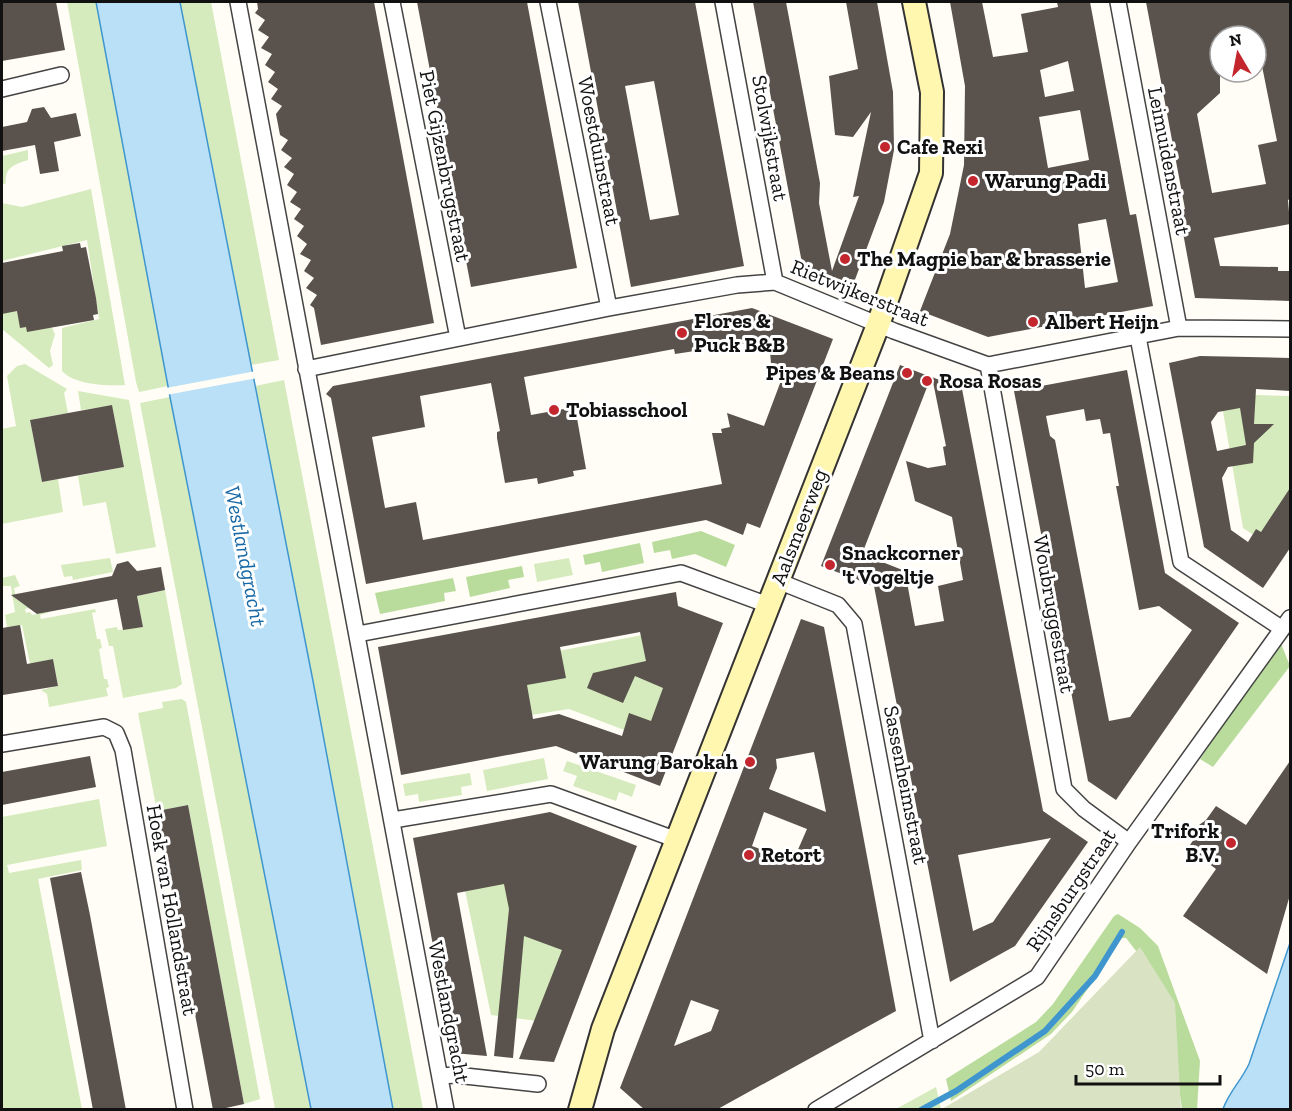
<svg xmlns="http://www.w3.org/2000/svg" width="1292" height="1111" font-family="'Zilla Slab',serif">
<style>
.green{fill:#d5ebbd}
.forest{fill:#b9dc9c}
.cemetery{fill:#d9e3c4}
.water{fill:#b9e0f7;stroke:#3f96cf;stroke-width:1.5}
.pier{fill:#fffdf5}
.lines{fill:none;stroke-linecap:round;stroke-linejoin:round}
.stream{stroke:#3f96cf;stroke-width:6}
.building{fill:#5a524d;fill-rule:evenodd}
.minor-casing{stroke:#444;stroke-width:18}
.secondary-casing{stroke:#333;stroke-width:26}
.minor{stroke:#fff;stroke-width:15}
.secondary{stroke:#fff6b0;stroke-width:22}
.poi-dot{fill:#c4262e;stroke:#fff;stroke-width:2}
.labels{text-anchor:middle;stroke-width:6;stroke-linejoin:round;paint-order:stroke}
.street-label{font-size:21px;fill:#111;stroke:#fff}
.poi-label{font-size:21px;font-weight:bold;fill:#111;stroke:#fff;text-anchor:start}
.water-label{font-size:22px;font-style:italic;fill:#1768a6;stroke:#fff}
</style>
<rect width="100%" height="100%" fill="#fffdf5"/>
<path class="green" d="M67 2H96L168 386 139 392 136 382Z
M180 2H211L279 360 251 365Z
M28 150V160C16 164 4 167 6 183L2 185V156Z
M91 189 125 385C107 386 75 385 62 371V328L99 319 87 240 2 261V203L22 207Z
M2 300 52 328 55 334 50 351 53 365 49 368 2 329Z
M25 364 67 389 64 393 68 413 30 420 42 482 58 479 63 512 2 524V429L16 426 7 376 17 366Z
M284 380 423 1109H393L255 386Z
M78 391 129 400 156 547 116 554 106 502 83 506 78 476 124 467 112 406 81 410Z
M1220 394 1290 396V489L1258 538 1243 528Z
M170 397 311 1109H275L140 403Z
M110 558 113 572 73 580 72 576 64 577 61 565Z
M569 558 573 575 537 582 534 564Z
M15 575 20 586 14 588 16 599 29 608 25 609 26 613 30 612 32 615 53 611 40 615 41 619 95 609 96 612 92 613 97 639H100L102 648 99 649 104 679H107L109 687 106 688 108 696 49 707 47 694 41 690 58 686 53 659 30 664 22 625 7 627 5 615 15 612 11 586H2V578Z
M165 590 182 684 176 688 123 698 113 646H109L105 629 117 627 118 630 143 627 137 596Z
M669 630 683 634 648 739 569 709 436 730 426 676Z
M182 699 186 702 260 1099 244 1104 188 805 157 811 138 713 163 708 162 702Z
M544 758 548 779 487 791 483 770Z
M567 761 636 785 632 797 619 792 616 801 573 786 577 776 563 771Z
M470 773 472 785 461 787 462 795 419 802 418 794 405 796 403 784Z
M99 799 107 846 7 865 9 873 81 860 82 870 38 879 82 1109H2V817Z
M594 864 538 1021 491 1015 460 866Z
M936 1087 941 1109H896Z"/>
<path class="forest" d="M701 531 735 545 726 567 695 554 672 559 670 550 654 553 652 542Z
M640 543 644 563 602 572 600 562 585 565 583 555Z
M522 566 524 577 508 580 510 588 470 597 466 577Z
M453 578 456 591 444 593 445 601 380 614 375 593Z
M1280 641 1290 666 1213 767 1200 759Z
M1118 914 1140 928 1158 946 1200 1061 1197 1109H1182L1179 1089 1140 956 1126 938H1122L1072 1012 1051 1034 951 1101 946 1079 1036 1022 1053 1004 1114 916Z"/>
<path class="cemetery" d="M1140 947 1175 1003 1181 1109H942L1039 1052Z"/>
<path class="water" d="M96 2H180L313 681 393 1109H311L170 397Z
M1290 943V1109H1223C1229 1092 1241 1081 1249 1064Z"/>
<path class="pier" d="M256 371 257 378 166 395V388Z"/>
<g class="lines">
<path class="stream" d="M921 1110 956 1091 1045 1031 1095 976 1122 932"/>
</g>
<path class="building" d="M2 2H56L65 50 2 61Z
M257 2H374L434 323 321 345 314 308 310 305 317 295 306 288 314 278 304 271 311 260 300 254 307 244 297 236 304 226 294 219 301 209 290 202 297 192 287 185 294 174 284 167 292 158 281 150 288 140 280 135 276 114 282 106 271 99 278 89 268 82 275 72 265 65 272 54 261 48 269 37 258 30 265 20 255 13 258 9Z
M417 2H527L577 268 471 287Z
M578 2H695L744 266 631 287ZM654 81 679 215 650 220 625 86Z
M753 2H786L820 183 819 203 832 271 859 196 853 197 871 112 853 137 835 135 829 76 858 69 846 2H877L893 92 894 150 884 202 853 285 805 267 802 263Z
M950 2H982L993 57 1028 52 1021 14 1058 7 1057 2H1090L1130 215 1136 214 1153 306 988 337 920 311 950 234 964 165 965 86ZM1068 61 1074 91 1045 97 1040 70ZM1080 110 1089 160 1048 168 1039 117ZM1106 219 1118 282 1085 288 1078 224Z
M1146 2H1290V199L1288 200 1290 224 1214 238 1220 266 1278 267V271H1290V301L1195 298 1179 211 1185 209ZM1220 36H1256L1277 141 1258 145 1266 184 1212 193 1197 114 1220 93Z
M44 107 51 118 76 113 81 136 54 142 59 171 40 174 35 145 2 151V127L27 122 32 109Z
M80 243 81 248 86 247 96 298 98 314 93 315 94 320 27 332 26 327 20 328 17 311 2 314V263L63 251 62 246Z
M752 308 833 339 760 528 747 523 743 535 706 520 366 584 331 398 326 394 333 386ZM747 343 770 351 771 364 767 373 782 378 764 426 727 413 730 427 721 429 722 433H712L722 484 423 540 416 502 385 508 372 437 425 427 420 396 491 383 500 431 497 432V438L505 483 537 478 538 484 574 476 573 471 586 469 575 407 531 415 524 377 674 349 675 354Z
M1200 356 1290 358V391L1256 389 1254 424H1274L1254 443 1253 463 1228 467 1222 478 1231 530 1248 542 1256 529 1261 532 1290 488V548L1263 588 1204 547 1169 363ZM1240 408 1246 445 1217 451 1211 422 1218 412Z
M900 365 931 377 862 554 905 571 915 626 944 621 938 586 963 580 952 517 915 501 906 461 928 468 946 465 943 447 946 446 932 377 962 389 1043 811 1088 842 1015 946 950 982 874 586 821 566ZM1051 838 993 922 973 931 958 855Z
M1127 370 1165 573 1239 623 1116 800 1088 781 1014 391ZM1084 409 1086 421 1100 419 1103 434 1110 433 1119 486H1116L1139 610 1159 606 1192 630 1130 717 1109 721 1055 440 1050 436 1046 416Z
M112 405 124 467 42 482 30 420Z
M128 561 137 571 161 567 165 590 137 596 143 627 123 630 117 599 37 614 11 595 112 576 117 564Z
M676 592 678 606 723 623 660 786 556 746 401 775 378 647ZM640 632 646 661 593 673 587 688 623 703 635 676 663 688 651 721 629 713 622 736 559 714 533 719 527 685 566 678 560 647Z
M801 619 824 627 896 1011 716 1110H645L620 1088ZM814 752 818 771 826 812 769 789 777 768 776 759ZM764 812 807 829 793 861 752 846ZM691 1000 719 1010 711 1031 674 1046Z
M20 625 27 664 53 659 58 686 3 695 2 628Z
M90 756 96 787 2 805V772Z
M1290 761V895L1267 974 1183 916 1216 869 1188 848 1198 833 1199 825 1206 820 1216 806 1246 825Z
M188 805 244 1104 217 1110H213L157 811Z
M550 812 637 846 554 1062 519 1059 562 950 524 936 513 1058 494 1056 509 909 504 884 457 893 487 1056 453 1053 413 838Z
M81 872 90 915 126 1110H93L74 1006 50 878Z"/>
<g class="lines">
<defs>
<path id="minor" d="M238 2 446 1110
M392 2 458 338
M548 2 609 308
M723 2 775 282
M1118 2 1179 328
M2 89 61 75
M1138 337 1181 562 1281 628
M988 365 1064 789 1084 809 1129 842
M306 369 609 308 737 285 775 282 894 331 988 365 1179 328 1290 329
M778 581 838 605 854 624 932 1041
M358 634 681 573 768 605
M2 744 104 727 116 733 123 750 185 1110
M393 820 551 794 677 840
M440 1076 456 1075 538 1084
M816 1110 1037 977 1129 842 1290 618"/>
<path id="secondary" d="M580 1110 603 1029 878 325 931 173 932 92 914 2"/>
</defs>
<use href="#minor" class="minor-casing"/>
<use href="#secondary" class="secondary-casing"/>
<use href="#minor" class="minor"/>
<use href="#secondary" class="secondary"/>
</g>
<g class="poi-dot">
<circle cx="885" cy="147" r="6"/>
<circle cx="973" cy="181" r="6"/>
<circle cx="845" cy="259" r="6"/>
<circle cx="1033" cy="322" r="6"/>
<circle cx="682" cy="333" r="6"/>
<circle cx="907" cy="373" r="6"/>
<circle cx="927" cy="381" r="6"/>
<circle cx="554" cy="410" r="6"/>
<circle cx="830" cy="565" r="6"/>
<circle cx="750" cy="762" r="6"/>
<circle cx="1231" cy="843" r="6"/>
<circle cx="749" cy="855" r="6"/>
</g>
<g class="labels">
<g class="street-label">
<text transform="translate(770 138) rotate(80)" y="7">Stolwijkstraat</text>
<text transform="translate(599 151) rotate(79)" y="7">Woestduinstraat</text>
<text transform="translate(1169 161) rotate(79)" y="7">Leimuidenstraat</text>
<text transform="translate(445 166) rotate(79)" y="7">Piet Gijzenbrugstraat</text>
<text transform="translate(860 293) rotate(22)" y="7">Rietwijkerstraat</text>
<text transform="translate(799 527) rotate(-69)" y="7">Aalsmeerweg</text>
<text transform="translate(1054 614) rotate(80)" y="7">Woubruggestraat</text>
<text transform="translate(906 785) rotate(79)" y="7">Sassenheimstraat</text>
<text transform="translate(1071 890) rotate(-56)" y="7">Rijnsburgstraat</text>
<text transform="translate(172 910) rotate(80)" y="7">Hoek van Hollandstraat</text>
<text transform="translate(449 1012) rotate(79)" y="7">Westlandgracht</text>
</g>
<g class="poi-label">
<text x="897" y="154">Cafe Rexi</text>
<text x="985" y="188">Warung Padi</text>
<text x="857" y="266">The Magpie bar &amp; brasserie</text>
<text x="694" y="328">Flores &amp;<tspan x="694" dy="24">Puck B&amp;B</tspan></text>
<text x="1045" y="329">Albert Heijn</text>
<text x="895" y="380" text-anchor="end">Pipes &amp; Beans</text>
<text x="939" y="388">Rosa Rosas</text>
<text x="566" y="417">Tobiasschool</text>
<text x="842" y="560">Snackcorner<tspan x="842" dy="24">'t Vogeltje</tspan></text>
<text x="738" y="769" text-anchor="end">Warung Barokah</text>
<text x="1219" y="838" text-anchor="end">Trifork<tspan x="1219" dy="24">B.V.</tspan></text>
<text x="761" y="862">Retort</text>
</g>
<g class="water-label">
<text transform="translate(246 556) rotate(79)" y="8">Westlandgracht</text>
</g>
</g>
<rect width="1292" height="1111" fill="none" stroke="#111111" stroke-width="6"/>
<g transform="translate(1238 54) rotate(350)"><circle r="28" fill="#ffffff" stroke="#a0a0a0" stroke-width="1.5"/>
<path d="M0-4.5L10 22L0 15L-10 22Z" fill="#c4262e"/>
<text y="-9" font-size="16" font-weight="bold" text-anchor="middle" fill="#111111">N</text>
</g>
<path d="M1076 1075v9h144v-9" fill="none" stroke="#111111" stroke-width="3"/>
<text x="1085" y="1075" font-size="18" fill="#111111" stroke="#ffffff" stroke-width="4.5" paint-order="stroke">50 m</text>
</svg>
